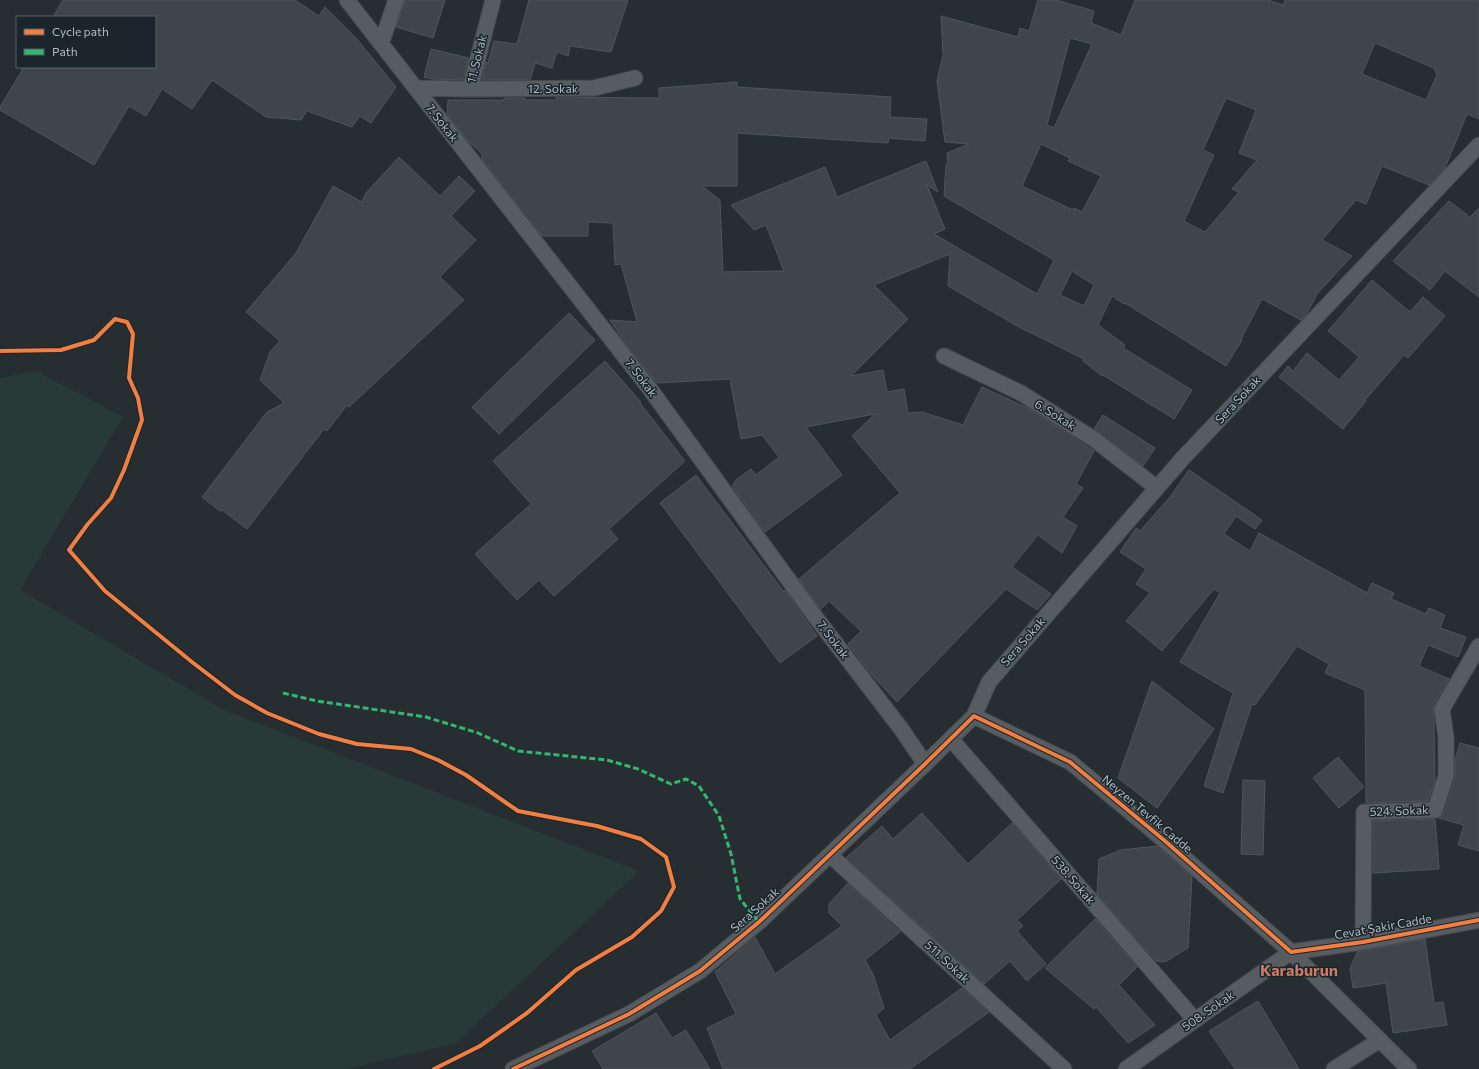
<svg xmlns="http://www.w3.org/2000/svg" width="1479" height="1069" font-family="Commissioner,sans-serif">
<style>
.green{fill:#273a37}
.building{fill:#3f4549;stroke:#4f565a;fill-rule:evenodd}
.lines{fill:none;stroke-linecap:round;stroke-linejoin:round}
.minor-casing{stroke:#444a4d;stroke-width:17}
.minor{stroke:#565c60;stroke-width:15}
.quiet{stroke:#33b770;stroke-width:3;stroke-dasharray:6 3;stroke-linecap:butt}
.cycleway-casing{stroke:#1b252c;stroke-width:6}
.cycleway{stroke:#f27e40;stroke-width:4}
.labels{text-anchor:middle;stroke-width:3;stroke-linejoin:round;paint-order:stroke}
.street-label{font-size:12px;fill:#b0bcc4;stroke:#1b252c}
.district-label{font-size:16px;font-weight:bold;fill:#cc7b62;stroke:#1b252c}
</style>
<rect width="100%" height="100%" fill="#272e32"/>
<path class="green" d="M36 371 123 417 20 590 224 710 639 871 456 1043 346 1069H0V378Z"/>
<path class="building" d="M63 0H295L319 16 325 7 356 38 396 87 371 123 360 116 352 127 307 111 301 120 266 117 212 80 192 109 162 89 146 116 129 106 94 165 0 110V107L24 67H155V17H53Z
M405 0H445L433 38 396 27Z
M529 0H628L611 52 570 46 568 56 557 52 552 68 535 63 530 80H482L486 62 488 63 494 41 517 44Z
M1038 0H1056L1094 11 1091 23 1121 35 1135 0H1268L1283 5 1285 0H1479V119L1467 114 1445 168 1429 185 1382 166 1366 204 1356 200 1322 240 1352 256 1317 294 1306 315 1301 320 1262 299 1241 339 1242 340 1226 366 1125 303 1124 304 1112 296 1098 325 1125 345 1123 348 1192 390 1174 419 1103 375 1102 376 1083 361 1084 359 1019 327 948 286 950 254 874 285 908 319 851 376 883 370 887 392 904 389 908 413 922 412 963 425 982 387 1032 410 1094 451 1076 484 1083 488 1063 517 1077 526 1062 553 1038 535 1012 567 1051 594 1037 610 1006 589 897 702 871 674 848 644 861 631 829 601 821 609 799 579 900 493 852 436 875 414 806 427 842 475 765 532 732 486 737 479 751 469 756 475 779 457 762 435 741 439 730 379 657 383 626 344 610 320 637 322 621 264 615 265 613 223 588 222V236H542L482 159V154L468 141 447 114 448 100H504V98H525V100H556V97L659 98V88L737 82V87L891 97 890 117 927 119 925 141 889 138 888 143 737 133V186H702L720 200 723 272 784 271 766 225 754 230 731 205 825 167 837 197 926 161 938 192 927 185 945 229 934 234 1037 294 1054 260 944 196 946 164H948L947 153 969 144 945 142 937 81 943 55 941 16 1018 37 1020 28 1029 31ZM1070 38 1092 44 1054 128 1047 125ZM1375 43 1434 68 1437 75 1426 100 1362 74ZM1226 98 1256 110 1239 153 1257 160 1232 189 1239 192 1205 232 1184 221 1214 155 1203 150ZM1041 144 1070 158 1068 161 1101 176 1082 212 1074 208 1073 210 1022 186ZM1072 271 1094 285 1084 306 1060 295Z
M431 49 469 58 463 80 433 79 424 77Z
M399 157 440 196 459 176 475 191 451 216 476 240 440 277 464 300 349 407 347 405 327 431 324 429 247 529 222 510 220 511 202 497 267 412 284 403 260 380 270 352 280 341 246 312 296 253 333 186 362 202 366 193Z
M1449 201 1470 217 1479 208V297L1445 271 1430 290 1393 261Z
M1372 280 1410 312 1423 297 1445 316 1408 358 1404 355 1365 400 1366 401 1343 429 1279 377 1288 366 1293 371 1307 353 1339 380 1359 357 1328 331Z
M569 313 595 340 499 434 472 407Z
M605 361 641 402 640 403 685 461 609 529 618 539 554 596 539 580 517 600 475 554 531 504 493 461Z
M1103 415 1155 448 1143 466 1094 429Z
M1189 470 1262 520 1255 529 1236 516 1224 534 1250 551 1259 533 1367 593 1372 583 1394 593 1391 599 1426 614 1429 608 1445 615 1440 628 1466 637 1458 657 1428 645 1419 666 1449 679 1434 704 1433 710 1434 720 1435 781 1428 801 1366 803 1365 690 1325 673 1329 664 1297 646 1255 705 1252 704 1223 793 1204 786 1233 693 1180 662 1220 593 1214 589 1162 651 1126 621 1150 593 1136 584 1146 569 1120 552 1136 528 1140 531 1170 497Z
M696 475 784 592 785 590 817 636 780 663 660 503Z
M1152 681 1214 729 1157 808 1118 778Z
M1460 743 1479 748V851L1458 845 1464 825 1439 818 1444 813 1455 779V760Z
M1338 757 1364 787 1339 808 1313 778Z
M1243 780 1265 781 1263 855 1241 854Z
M922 813 968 864 1012 823 1061 879 1017 920 1023 926 1017 931 1046 964 1027 981 1010 961 984 984 846 858 882 826 893 839Z
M1435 819 1439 869 1373 873V821Z
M1157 846 1192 877 1188 948 1165 962 1156 961 1097 894 1099 859 1121 850Z
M848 883 900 932 865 960 873 974 884 1008 876 1015 890 1040 962 988 989 1012 910 1069H723L707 1028 736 1014 715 972 755 937 775 974 842 926 829 913V904Z
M1095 919 1137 967 1119 985 1155 1025 1128 1043 1096 1007 1094 1009 1045 968Z
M1425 939 1434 1003 1443 1002 1447 1025 1393 1033 1386 983 1353 988 1350 969 1357 952Z
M1258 1001 1299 1069H1235L1209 1031Z
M656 1013 672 1038 686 1030 710 1069H603L592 1051Z"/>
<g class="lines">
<defs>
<path id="minor" d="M347 0 650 389 817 619 902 730 925 764
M381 44 396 0
M416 88 470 89 493 0
M470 89 594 88 635 78
M944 356 1021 393 1095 440 1157 488
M974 716 1070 762 1165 841 1291 952 1409 1069
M951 739 1195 1020
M830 855 1064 1069
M1363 942 1364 812 1435 810 1446 776V737L1442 709 1479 646
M513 1069 629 1014 700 971 759 922 925 764 974 716 989 682 1182 459 1479 145
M1126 1069 1291 952 1363 942 1479 920
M1334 1069 1380 1040"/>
</defs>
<use href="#minor" class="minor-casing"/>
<use href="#minor" class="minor"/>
<path class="quiet" d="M283 693 317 701 426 717 478 733 518 751 607 760 638 769 671 784 686 779 699 786 719 816 731 854 740 899 759 922"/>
<defs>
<path id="cycleway" d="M0 351 61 350 94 340 115 319 127 322 133 334 129 378 138 398 142 420 124 470 111 498 87 525 69 550 105 591 192 662 235 695 267 713 319 734 357 744 411 749 438 760 466 775 518 811 597 826 641 839 666 857 674 887 661 911 632 937 576 970 527 1013 480 1046 434 1069
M513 1069 629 1014 700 971 759 922 925 764 974 716 1070 762 1165 841 1291 952 1363 942 1479 920"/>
</defs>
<use href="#cycleway" class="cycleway-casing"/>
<use href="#cycleway" class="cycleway"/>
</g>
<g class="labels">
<g class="street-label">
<text transform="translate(477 59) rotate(-76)" y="4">11. Sokak</text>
<text x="553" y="93">12. Sokak</text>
<text transform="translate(442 123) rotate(52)" y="4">7. Sokak</text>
<text transform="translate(641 378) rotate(53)" y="4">7. Sokak</text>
<text transform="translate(1238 400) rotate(-47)" y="4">Sera Sokak</text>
<text transform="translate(1055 415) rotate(32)" y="4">6. Sokak</text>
<text transform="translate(833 640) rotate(53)" y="4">7. Sokak</text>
<text transform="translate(1023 642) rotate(-49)" y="4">Sera Sokak</text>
<text transform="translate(1399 811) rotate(-2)" y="4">524. Sokak</text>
<text transform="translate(1147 814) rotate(40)" y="4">Neyzen Tevfik Cadde</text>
<text transform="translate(1073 880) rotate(49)" y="4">538. Sokak</text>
<text transform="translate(755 910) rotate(-42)" y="4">Sera Sokak</text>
<text transform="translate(1383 927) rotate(-10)" y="4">Cevat Şakir Cadde</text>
<text transform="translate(947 962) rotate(43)" y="4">511. Sokak</text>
<text transform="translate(1208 1011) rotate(-35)" y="4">508. Sokak</text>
</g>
<g class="district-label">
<text x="1299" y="976">Karaburun</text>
</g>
</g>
<rect x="16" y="16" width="140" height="52" fill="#1b252c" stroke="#576169"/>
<rect x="24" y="29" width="20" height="6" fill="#f27e40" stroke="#576169"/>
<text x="52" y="36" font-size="12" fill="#b0bcc4">Cycle path</text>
<rect x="24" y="49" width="20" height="6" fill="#33b770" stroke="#576169"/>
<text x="52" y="56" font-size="12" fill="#b0bcc4">Path</text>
</svg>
